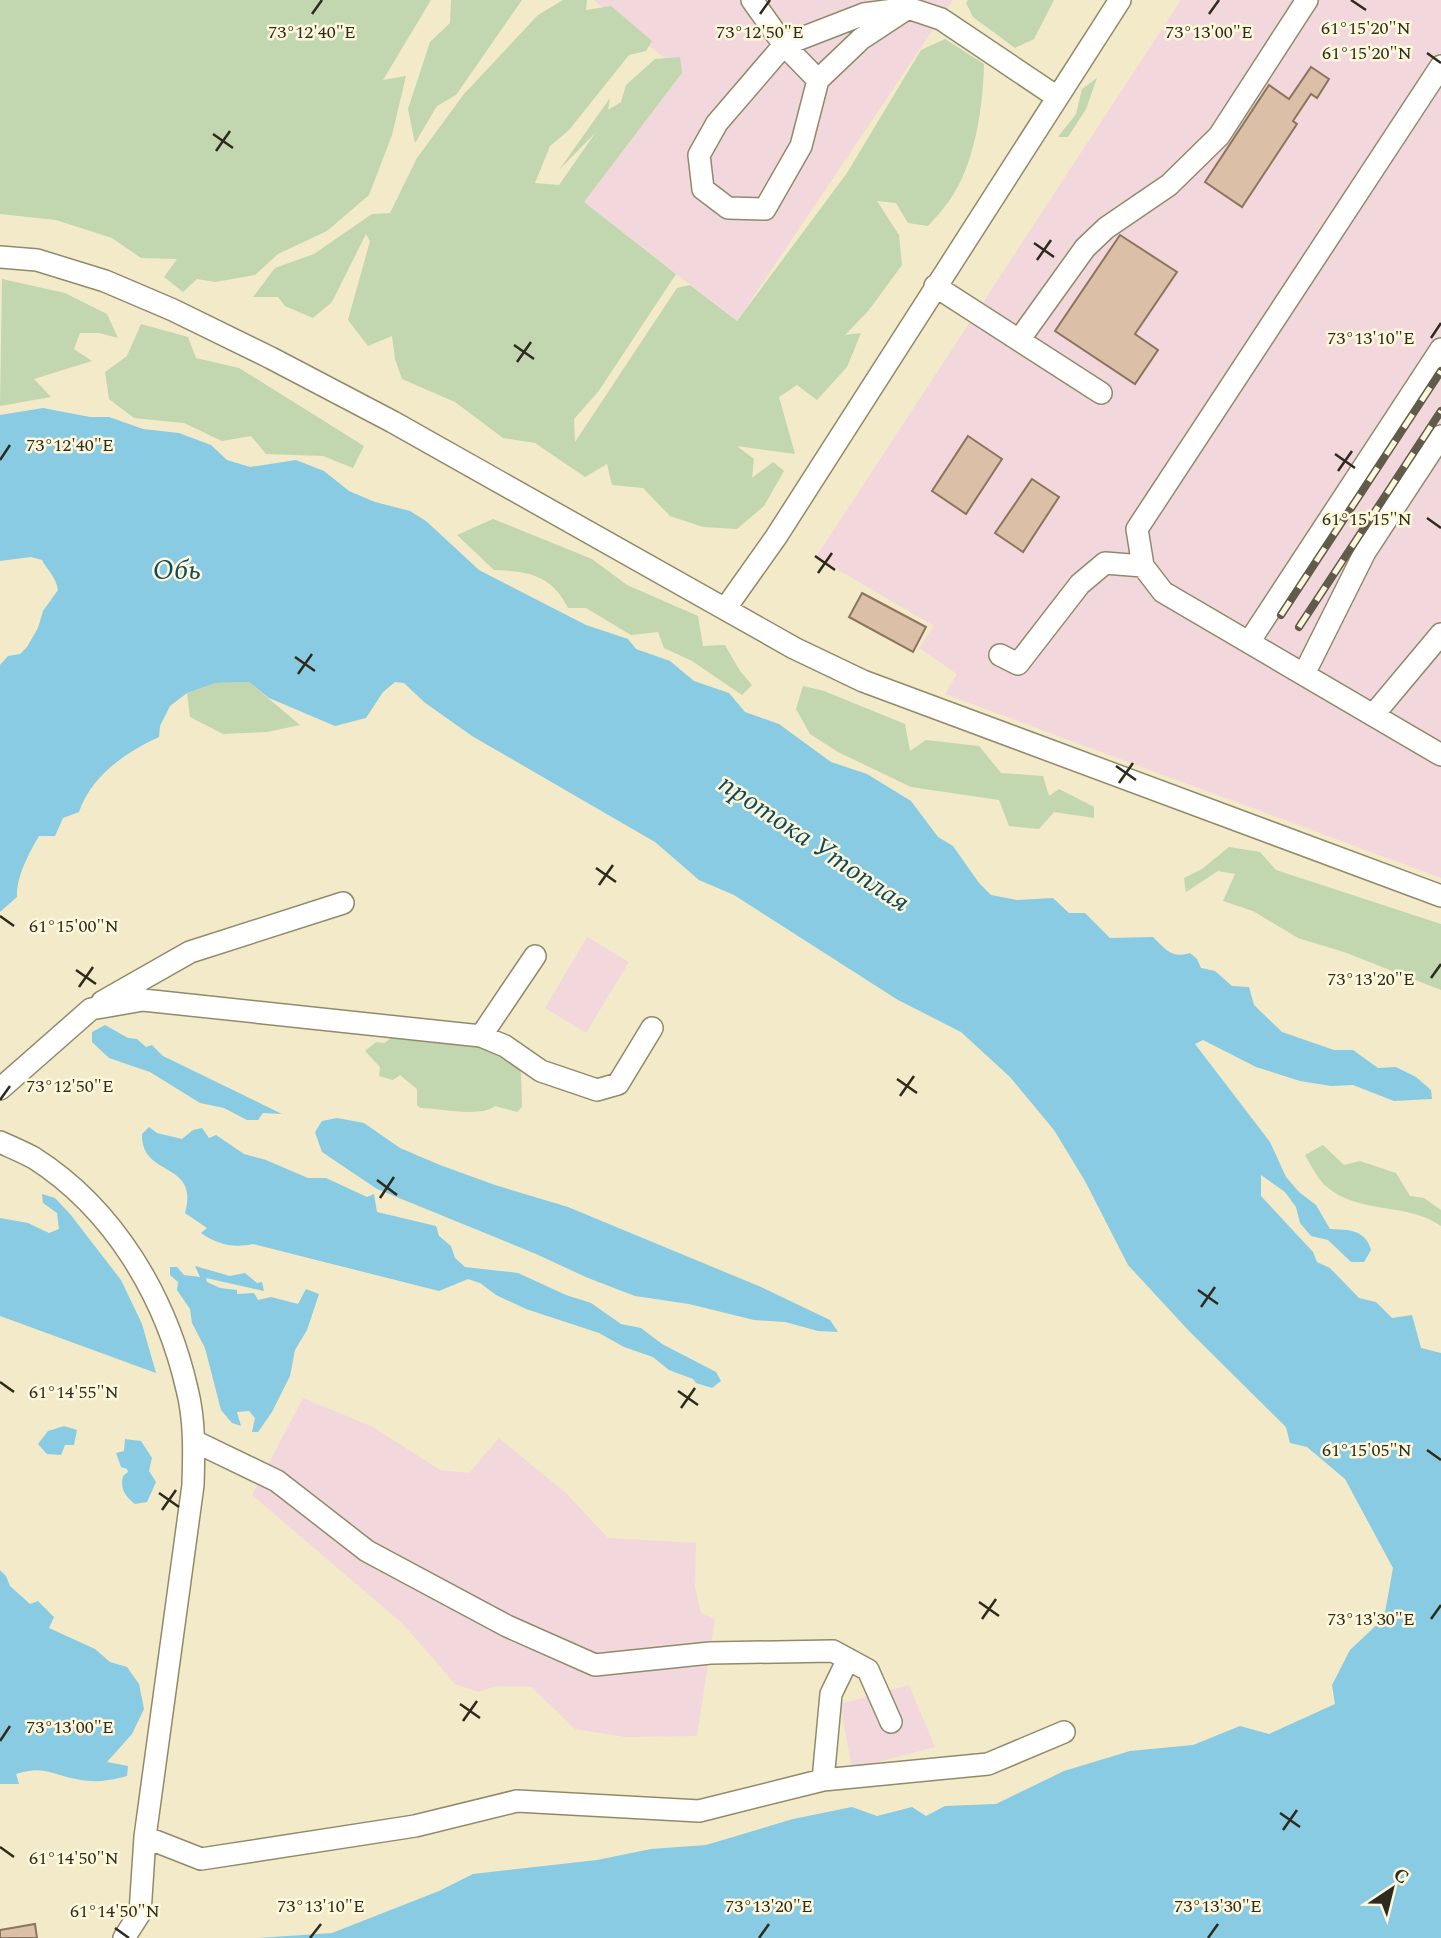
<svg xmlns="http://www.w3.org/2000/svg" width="1441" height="1938" font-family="Spectral,serif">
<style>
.industrial{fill:#f2d8dd}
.green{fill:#c2d6b0}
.water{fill:#89cbe3}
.building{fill:#dbbfa7;stroke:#8d745d;stroke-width:2}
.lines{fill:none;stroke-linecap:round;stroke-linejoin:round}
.minor-casing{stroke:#918a6a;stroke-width:24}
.minor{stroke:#fff;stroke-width:21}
.rail-casing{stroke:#615c4a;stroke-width:8}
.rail{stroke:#fdf7dc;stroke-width:5;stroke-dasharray:16;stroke-linecap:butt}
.ticks{fill:none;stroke:#2e2b1e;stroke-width:2.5}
.labels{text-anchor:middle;stroke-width:5;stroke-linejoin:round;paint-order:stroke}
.water-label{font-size:28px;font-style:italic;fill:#10495a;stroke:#fdf7dc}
.ticks-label{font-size:18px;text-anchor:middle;fill:#2e2b1e;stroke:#fdf7dc;stroke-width:5;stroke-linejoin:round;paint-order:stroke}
</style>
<rect width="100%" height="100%" fill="#f2eac8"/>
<path class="industrial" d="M594 0H953L737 321 584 202 682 73Z
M1181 0H1441V878L945 694 957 674 919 648 934 626 816 557Z
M587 937 629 962 586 1033 545 1008Z
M303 1398 373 1427 440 1470 469 1473 499 1438 567 1494 608 1538 696 1543 695 1587 701 1613 715 1619 697 1736 625 1737 575 1729 531 1687 496 1686 478 1692 455 1684 403 1624 252 1495Z
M909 1685 935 1747 852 1769 840 1704Z"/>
<path class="green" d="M0 0H431L383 80 406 76 392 135 369 195 327 231 278 254 255 275 215 282 197 279 183 292 164 277 177 259 141 258 112 238 56 220 0 214Z
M451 0H522L456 95 437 106 415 143 408 109 430 42 450 23Z
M563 0H587L586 10 611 6 652 41 646 51 629 55 569 130 550 146 535 183 559 185 596 132 559 170 610 98 608 110 621 102 626 85 655 59 680 57 682 73 584 202 676 274 598 392 574 419 575 442 677 288 690 285 737 321 847 173 921 50 945 39 984 64C983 107 975 165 949 201 943 210 935 218 928 226L908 223 896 203 877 201 899 235 902 265 869 310 845 335 861 333 847 367 817 400 797 385 779 397 795 454 737 446 754 459 752 478 773 462 784 471 764 506 737 529 703 527 670 516 643 488 612 485 607 464 585 477 535 443 503 438 455 402 402 379 395 359 392 336 368 346 348 320 370 241 366 234 332 302 313 318 285 306 278 297H253L275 268 314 254 372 214 390 213 417 158 464 94 538 15Z
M968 0H1054L1034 39 1015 48 973 17 966 3Z
M1097 78 1086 109 1068 137H1058L1076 114 1082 89Z
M2 279 65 293 107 314 118 338 99 333H80L74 349 92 361 34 379 51 397 0 406Z
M141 324 188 337 196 358 239 368 364 446 353 468 323 456 266 454 251 436 222 441 184 423 134 418 109 399 105 372 127 356Z
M493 519 592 559 627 585 698 616 703 646 725 645 740 671 752 685 742 695 692 661 664 648 658 632 631 635 586 608H568C552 575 528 571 494 570L457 535Z
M249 682 300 725 267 732 223 734 190 717 187 693 216 683Z
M803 686 824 691 905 724 910 751 926 740 979 746 1001 773 1043 776 1049 796 1059 789 1094 807V818L1054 812 1039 829 1009 826 999 800 911 787 838 752 810 734 796 709Z
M1229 847 1260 852 1276 870 1441 924V990L1344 952 1298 938 1253 911 1223 901 1235 874 1218 871 1186 892 1184 878 1202 869Z
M393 1037 477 1041 519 1066 521 1073 522 1107 517 1112 495 1106C480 1118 440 1108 420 1108L417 1105V1089L400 1075 393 1080 379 1076 380 1067 365 1051 376 1042 384 1043Z
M1323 1145 1344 1165 1360 1161 1396 1173 1410 1196 1424 1198 1441 1210V1226C1408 1202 1360 1215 1327 1187 1318 1180 1311 1165 1305 1155Z"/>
<path class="water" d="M43 408 90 417H109L143 429 179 433 211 445 227 460 250 467 296 460 324 471 349 491 375 502 410 511 426 521 479 570 586 625 628 639 636 649 670 661 694 681 729 693 745 712 779 724 831 762 867 774 911 801 938 837 953 846 979 883 991 895 1017 900 1053 898 1069 913H1085L1110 938 1153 937C1165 949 1172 959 1190 953L1197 959 1201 968 1215 971 1232 986 1249 987 1254 1005 1282 1032 1334 1050H1353L1378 1068 1396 1067 1416 1077 1431 1090 1432 1099 1394 1101 1353 1085 1331 1086 1300 1081 1256 1067 1203 1040 1195 1044 1270 1142 1286 1177 1299 1192 1316 1205 1330 1229C1349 1230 1365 1229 1371 1250L1364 1262H1351L1328 1240 1311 1236 1300 1223 1296 1207 1285 1192 1261 1175V1196L1313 1252 1317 1262 1330 1268 1359 1298 1376 1302 1392 1318 1412 1315 1421 1348 1441 1353V1938H258L332 1933 439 1891 473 1874 597 1860 651 1849 706 1845 793 1819 852 1807 877 1816 912 1807 926 1816 945 1806 996 1804 1064 1771 1130 1751 1193 1745 1240 1726 1269 1734 1335 1704 1332 1685 1350 1650 1384 1618 1393 1568 1345 1479 1307 1447 1290 1443 1286 1427 1189 1331 1128 1265 1085 1181 1054 1130 1010 1077 961 1032 898 1000 734 895 699 880 655 842 472 736 424 702 404 683 395 682 383 692 366 718 335 726 269 698 249 682 216 683 187 693 170 706 160 726 159 737C126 752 91 776 79 812L63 818 55 836H39C29 853 16 877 17 897L0 912V665L8 656 20 654 27 647 38 628 43 611 58 590C56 577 48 571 42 560L31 557 0 561V415Z
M105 1025 128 1038 137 1039 146 1047 152 1045 163 1056 282 1114 263 1113 258 1120H247L224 1108 200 1103 150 1072 109 1058 92 1042V1032Z
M337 1118 364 1123 400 1148 440 1165 495 1185 568 1207 761 1287 830 1320 838 1332 818 1331 785 1322 754 1320 689 1304 635 1296 588 1278 536 1254 377 1189 322 1152 315 1132 322 1121Z
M149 1127 157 1133 182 1139 193 1130 202 1128 209 1138 216 1135 244 1154 266 1160 308 1178H326L367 1197 374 1194 377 1212 436 1226 439 1236 451 1246 455 1258 465 1267 518 1273 566 1295 591 1303 621 1324 641 1328 662 1344 716 1372 721 1381 712 1388 696 1383 693 1379 669 1370 653 1357 624 1347 599 1333 526 1309 496 1295 480 1283 468 1279 439 1291 253 1244C234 1248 218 1245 201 1233L207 1228 185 1213C200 1160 141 1179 142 1134Z
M42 1194 55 1198 70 1214 121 1280 142 1324 156 1373 0 1316V1218L28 1223 49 1233 59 1229 57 1213 43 1203Z
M195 1266 230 1276 245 1273 257 1283 262 1282 264 1291 206 1278 207 1282 220 1288 237 1290V1294L254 1293 258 1300 271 1297 298 1304 306 1289 319 1294 307 1330 295 1350 290 1376 272 1412 258 1432H252L255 1418 249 1411 237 1412 241 1426 232 1423 221 1410 205 1348 192 1323 190 1309 177 1290 178 1282 170 1275V1267H177L184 1275 200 1277Z
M64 1426 77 1430 74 1445H65L61 1455 47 1454 38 1444 48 1431Z
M125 1439 141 1441 152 1458 149 1471 156 1482 147 1502 135 1504C125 1496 120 1489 123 1476L128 1472 127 1469 121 1467 116 1453 124 1451Z
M0 1570 6 1576 10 1586 30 1604 38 1601 54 1617 49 1628 95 1649 110 1662 127 1667 139 1684 144 1709 132 1734 107 1762 128 1766 127 1776C109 1781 94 1783 76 1779 50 1774 44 1765 16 1774L19 1784H0Z"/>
<path class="building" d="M1311 67 1329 79 1317 98 1311 94 1293 121 1297 124 1242 207 1205 182 1269 85 1289 99Z
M1120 235 1177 272 1135 334 1158 350 1135 384 1055 331Z
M968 436 1002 459 966 514 932 491Z
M1032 479 1059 497 1023 552 995 533Z
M862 593 926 627 913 652 849 617Z
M35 1924 37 1938H0V1930Z"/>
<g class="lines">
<defs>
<path id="minor" d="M752 0 784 45 818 80
M908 8 861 39 818 80 801 146 765 209 728 208 703 189 699 155 717 123 784 45 864 14 908 8 941 19 1057 97
M1441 66 1137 529 1143 566 1163 592 1441 755
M0 257 37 260 105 281 173 310 271 358 393 422 725 609 776 537 1120 0
M935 286 1101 393
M1019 340 1085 248 1106 228 1169 185 1219 136 1307 0
M725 609 794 648 863 681 1441 896
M1249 642 1441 349
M1000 655 1018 664 1080 584 1105 563 1143 566
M1304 674 1365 552 1441 436
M1374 714 1441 634
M102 1002 190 952 343 903
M481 1036 535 956
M0 1089 91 1009 143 1000 481 1036 505 1046 541 1071 597 1090 618 1084 652 1028
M0 1142C11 1147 23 1152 34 1158 114 1209 166 1297 187 1389 195 1420 194 1453 193 1485L145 1837 140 1913 124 1938
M194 1441 277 1481 367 1551 507 1626 595 1665 710 1653 833 1651 868 1670 891 1722
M823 1780 831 1694 848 1659
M145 1837 201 1859 415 1826 517 1801 699 1811 823 1780 988 1764 1064 1732"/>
</defs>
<use href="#minor" class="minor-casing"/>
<use href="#minor" class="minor"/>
<defs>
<path id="rail" d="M1281 615 1441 371
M1299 627 1441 411"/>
</defs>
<use href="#rail" class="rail-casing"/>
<use href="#rail" class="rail"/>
</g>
<path class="ticks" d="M1351 0 1366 10M312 14 322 0M760 14 770 0M1209 14 1219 0M1427 53 1441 63M213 134 233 148M216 151 230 131M1034 243 1054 257M1037 260 1051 240M1431 338 1441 323M514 345 534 359M517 362 531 342M1335 454 1355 468M0 460 10 445M1338 471 1352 451M1427 518 1441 528M815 556 835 570M818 573 832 553M295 657 315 671M298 674 312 654M1116 766 1136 780M1119 783 1133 763M596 868 616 882M599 885 613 865M0 916 14 926M76 970 96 984M1431 978 1441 964M79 987 93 967M897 1079 917 1093M900 1096 914 1076M0 1100 10 1086M377 1180 397 1195M380 1198 394 1177M1198 1290 1218 1304M1201 1307 1215 1287M0 1382 14 1392M678 1391 698 1405M681 1408 695 1388M1427 1450 1441 1460M159 1493 179 1507M162 1510 176 1490M979 1602 999 1616M982 1619 996 1599M1431 1619 1441 1605M460 1704 480 1718M463 1721 477 1701M0 1741 10 1726M1280 1813 1300 1827M1283 1830 1297 1810M0 1847 14 1857M115 1928 129 1938M310 1938 321 1924M759 1938 769 1924M1208 1938 1218 1924"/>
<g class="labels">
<g class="water-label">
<text x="177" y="579">Обь</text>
<text transform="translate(815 842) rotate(34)" y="10">протока Утоплая</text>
</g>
</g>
<g class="ticks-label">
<text x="1366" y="34">61°15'20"N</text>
<text x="312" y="38">73°12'40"E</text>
<text x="760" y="38">73°12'50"E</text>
<text x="1209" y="38">73°13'00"E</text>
<text x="1367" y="59">61°15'20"N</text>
<text x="1371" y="344">73°13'10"E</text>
<text x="70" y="451">73°12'40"E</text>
<text x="1367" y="525">61°15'15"N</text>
<text x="74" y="932">61°15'00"N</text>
<text x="1371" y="985">73°13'20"E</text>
<text x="70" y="1092">73°12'50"E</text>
<text x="74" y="1398">61°14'55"N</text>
<text x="1367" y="1456">61°15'05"N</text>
<text x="1371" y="1625">73°13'30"E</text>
<text x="70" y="1733">73°13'00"E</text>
<text x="74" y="1864">61°14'50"N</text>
<text x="321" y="1912">73°13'10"E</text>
<text x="769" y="1912">73°13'20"E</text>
<text x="1218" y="1912">73°13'30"E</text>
<text x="115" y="1917">61°14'50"N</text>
</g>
<g transform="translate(1392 1889) rotate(35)" stroke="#fdf7dc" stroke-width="5" paint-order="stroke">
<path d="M0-5L12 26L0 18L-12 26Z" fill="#2e2b1e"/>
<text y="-10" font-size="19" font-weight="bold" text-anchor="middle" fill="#2e2b1e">С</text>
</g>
</svg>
